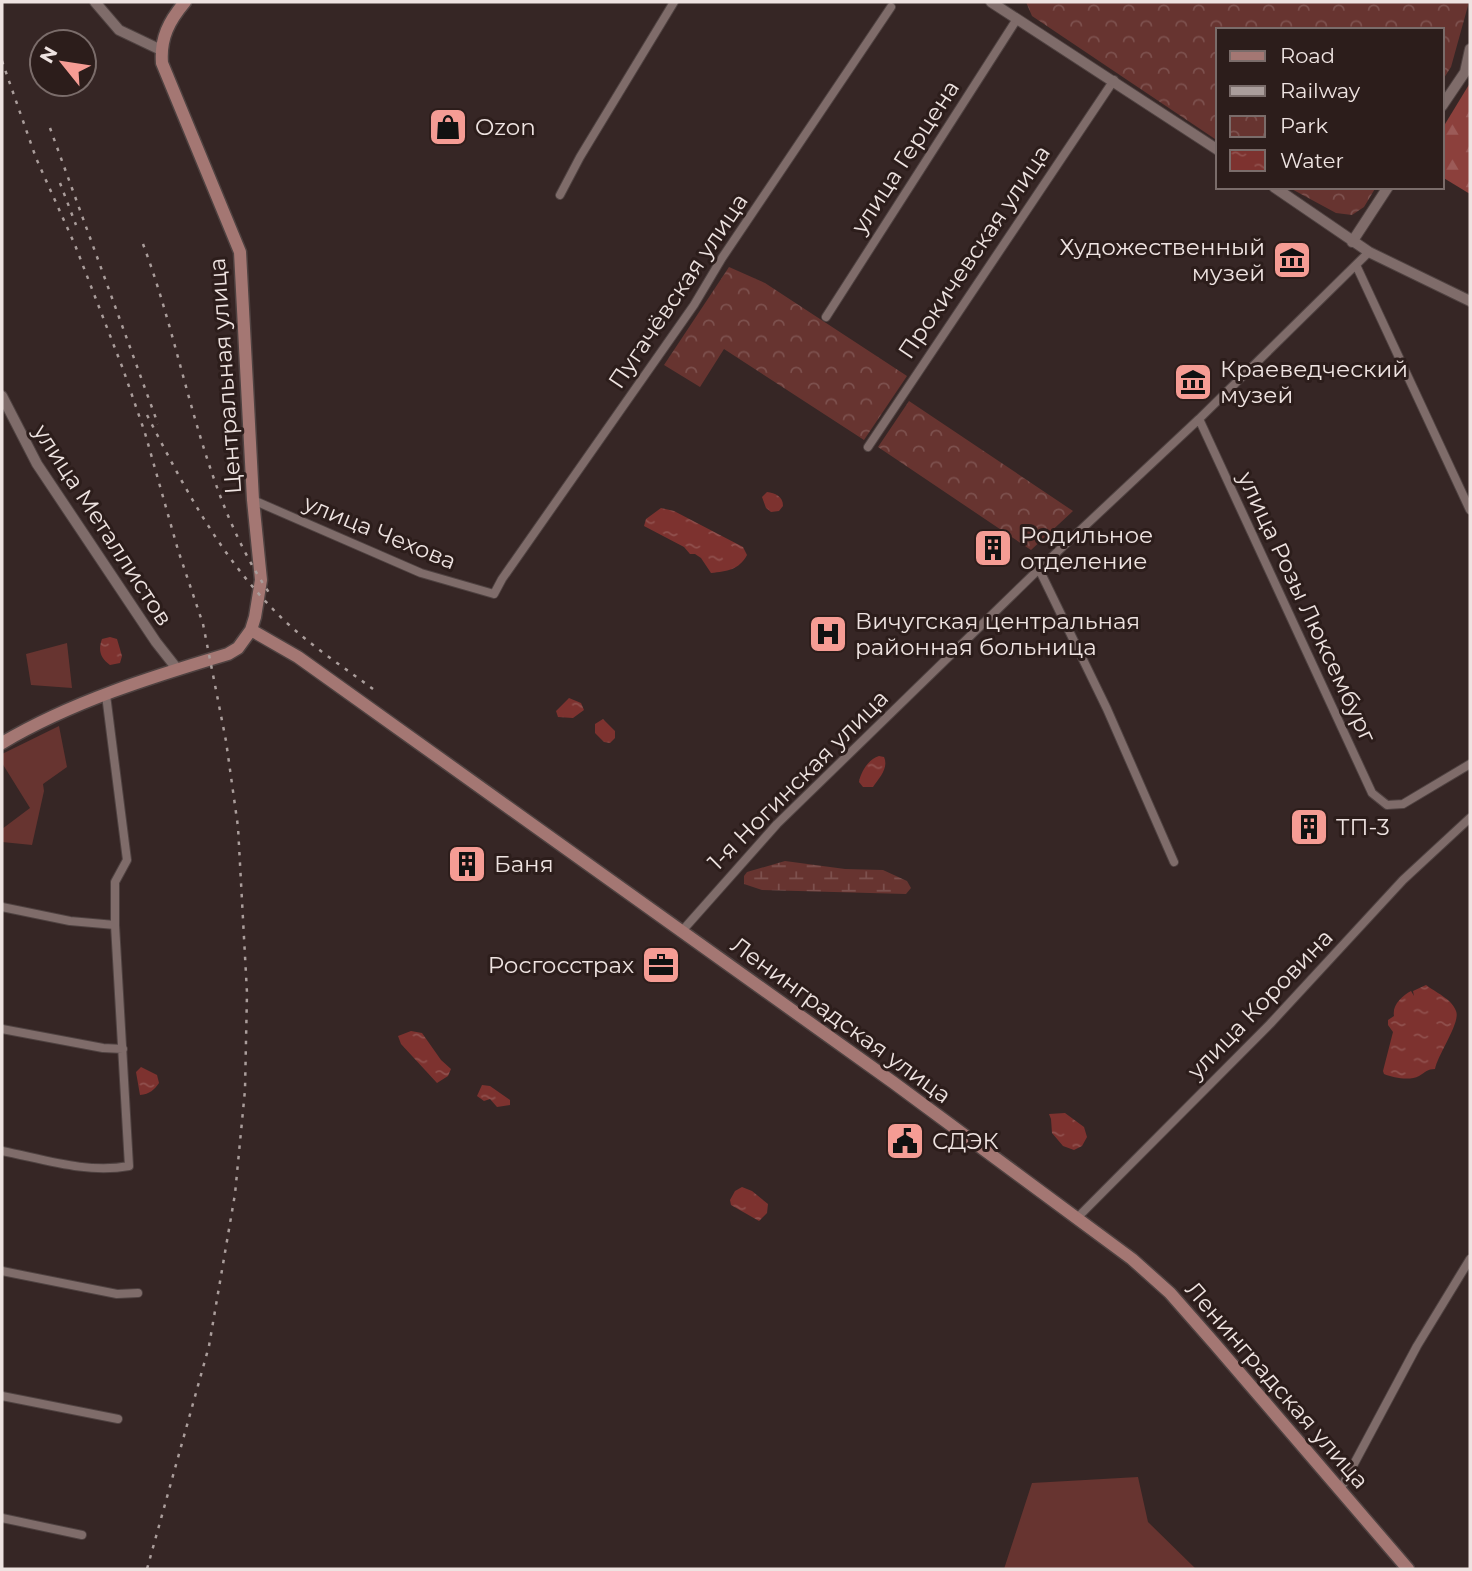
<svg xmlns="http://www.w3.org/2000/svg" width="1472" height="1571" font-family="Montserrat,sans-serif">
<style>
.forest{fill:url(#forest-firs)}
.wetland{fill:url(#wetland-marsh)}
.park{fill:url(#park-crowns)}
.garden{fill:#673430}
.water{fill:url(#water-ripples)}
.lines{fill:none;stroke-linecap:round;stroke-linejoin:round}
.minor-casing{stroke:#4f4241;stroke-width:10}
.tertiary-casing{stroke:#4f4241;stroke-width:12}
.secondary-casing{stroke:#4f4241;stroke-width:15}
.minor{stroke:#7f6c6a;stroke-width:8}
.tertiary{stroke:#7f6c6a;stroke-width:10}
.secondary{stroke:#a47773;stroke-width:12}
.rail{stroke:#aa9d9b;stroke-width:2.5;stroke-dasharray:3.5 7;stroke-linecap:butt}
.labels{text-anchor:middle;stroke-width:6;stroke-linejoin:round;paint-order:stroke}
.poi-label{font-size:23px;fill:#eee3e1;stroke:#2c1d1b;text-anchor:start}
.street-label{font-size:23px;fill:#eee3e1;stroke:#2c1d1b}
</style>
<defs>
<pattern id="forest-firs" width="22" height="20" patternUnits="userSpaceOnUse" patternTransform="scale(1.75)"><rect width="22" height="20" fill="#8c403c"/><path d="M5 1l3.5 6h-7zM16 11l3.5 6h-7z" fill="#9c5b58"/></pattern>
<pattern id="wetland-marsh" width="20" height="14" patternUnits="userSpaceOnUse" patternTransform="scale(1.75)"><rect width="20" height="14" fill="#673430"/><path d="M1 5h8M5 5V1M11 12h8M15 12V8" fill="none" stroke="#7d514e"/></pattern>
<pattern id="park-crowns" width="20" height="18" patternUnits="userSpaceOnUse" patternTransform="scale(1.75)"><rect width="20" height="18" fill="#673430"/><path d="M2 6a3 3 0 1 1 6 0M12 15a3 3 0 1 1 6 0" fill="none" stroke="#7d514e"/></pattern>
<pattern id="water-ripples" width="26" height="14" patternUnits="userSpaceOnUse" patternTransform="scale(1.75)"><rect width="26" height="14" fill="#7d322f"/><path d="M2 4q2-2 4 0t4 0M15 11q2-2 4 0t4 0" fill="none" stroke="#90504d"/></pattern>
</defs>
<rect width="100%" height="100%" fill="#362625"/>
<path class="forest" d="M1470 83V194L1442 177V129Z"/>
<path class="wetland" d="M785 861 845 869 883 870 907 881 911 888 906 894 762 890 744 884V876L747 872Z"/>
<path class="park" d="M1026 2H1469L1451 67 1442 81V30H1218V141L1032 16Z
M1288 187H1376L1364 207 1352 215 1336 213Z
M729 267 765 283 907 376 864 440 724 349 700 387 664 365Z
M909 401 1073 511 1031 550 878 447Z"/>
<path class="garden" d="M67 643 72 688 31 685 26 654Z
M59 726 67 767 43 784 44 791 32 845 2 842V829L30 808 2 763V754Z
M1138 1477 1148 1522 1196 1569H1004L1032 1483Z"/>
<path class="water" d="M767 492C775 493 783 496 783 506L779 511 771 512 766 508 762 497Z
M661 508 674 511 743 547 747 555C739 570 727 571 711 573L701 558 695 554H690L684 547 644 526 646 519Z
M110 637 117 639 122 656 120 663 110 665C100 658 98 650 102 639Z
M569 698 581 703 584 710 573 718 558 717 556 711Z
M603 719 615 731V738L610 743 604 742 595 733V724Z
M879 756 884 757C889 768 879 778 873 787H863L859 782C861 771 869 759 879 756Z
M1426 985C1435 992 1452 999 1456 1011 1461 1022 1438 1054 1435 1069 1427 1069 1426 1072 1419 1076 1410 1081 1394 1078 1384 1074L1383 1071 1393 1032 1388 1025V1020L1394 1016C1392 1005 1402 996 1411 991L1414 996 1413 991Z
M411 1031 422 1033 441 1060 451 1069 448 1076 437 1083 401 1044 398 1036Z
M141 1067 157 1075 159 1083C154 1090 150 1094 140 1095L136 1072Z
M482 1085 490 1086 510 1100V1105L497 1107 490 1099 484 1101 477 1096Z
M1065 1113 1084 1127 1087 1137 1082 1146 1074 1150 1063 1146 1052 1133 1051 1119 1049 1114Z
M742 1187 752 1191 768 1204 767 1213 759 1221 731 1205 730 1200 735 1191Z"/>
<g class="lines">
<defs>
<path id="minor" d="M560 195 580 157 674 2
M1356 265 1470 510
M826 317 1017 19
M1199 419 1372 793 1387 805 1403 804 1470 764
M868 447 1114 80
M253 500 421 573 494 594 502 579 694 305 722 258 891 7
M1039 569 1107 709 1174 862
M2 907 70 921 115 925
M682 931 777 824 1039 569 1199 419 1369 252
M2 1029 103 1048 123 1049
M2 1151C43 1159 87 1174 129 1166L115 925V882L127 860 106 695
M1078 1217 1270 1024 1403 880 1470 818
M2 1271 117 1294 138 1293
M2 1396 118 1419
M1340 1490 1417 1346 1470 1259
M2 1518 82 1535"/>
<path id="tertiary" d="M95 2 119 30 161 50
M991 2 1218 150
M1442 106 1465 72 1470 49
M1274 187 1369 252 1470 301
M1352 242 1388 187
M2 396 37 464 156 642 178 670"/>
<path id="secondary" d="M251 630 298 657 894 1083 1132 1259 1170 1293 1214 1343 1408 1569
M2 743C71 702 151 677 228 654L238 648 251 630 255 617 261 580 253 500 240 252 162 63C160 38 169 21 185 2"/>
</defs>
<use href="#minor" class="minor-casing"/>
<use href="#tertiary" class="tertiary-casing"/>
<use href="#secondary" class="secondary-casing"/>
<use href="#minor" class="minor"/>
<use href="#tertiary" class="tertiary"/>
<use href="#secondary" class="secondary"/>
<path class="rail" d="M2 61 36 158 75 245 123 369 145 433 178 550 203 624 226 741 238 827 247 993 245 1090 235 1194 209 1346 147 1569
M50 128 158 424
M60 183 76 225
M143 244C186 358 200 492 270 594
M147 415C182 483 216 549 269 605 299 638 338 663 373 689"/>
</g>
<defs>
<symbol id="shop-square" viewBox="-11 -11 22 22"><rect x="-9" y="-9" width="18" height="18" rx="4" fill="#f59c94" stroke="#2c1d1b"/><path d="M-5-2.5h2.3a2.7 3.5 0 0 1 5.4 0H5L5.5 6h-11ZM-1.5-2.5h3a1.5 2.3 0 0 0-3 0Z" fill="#111"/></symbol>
<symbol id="museum-square" viewBox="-11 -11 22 22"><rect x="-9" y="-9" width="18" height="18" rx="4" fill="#f59c94" stroke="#2c1d1b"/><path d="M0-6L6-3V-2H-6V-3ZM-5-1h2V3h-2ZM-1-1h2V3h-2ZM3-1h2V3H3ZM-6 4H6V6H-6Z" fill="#111"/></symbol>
<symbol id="building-square" viewBox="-11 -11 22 22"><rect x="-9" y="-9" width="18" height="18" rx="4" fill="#f59c94" stroke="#2c1d1b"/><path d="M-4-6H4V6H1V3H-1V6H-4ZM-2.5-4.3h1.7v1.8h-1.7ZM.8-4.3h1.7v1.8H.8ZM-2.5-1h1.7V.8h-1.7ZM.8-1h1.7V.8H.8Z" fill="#111"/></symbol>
<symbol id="hospital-square" viewBox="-11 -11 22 22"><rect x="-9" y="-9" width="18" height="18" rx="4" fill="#f59c94" stroke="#2c1d1b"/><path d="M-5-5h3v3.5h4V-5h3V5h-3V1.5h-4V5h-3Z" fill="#111"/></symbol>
<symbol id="office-square" viewBox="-11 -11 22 22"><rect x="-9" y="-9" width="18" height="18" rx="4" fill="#f59c94" stroke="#2c1d1b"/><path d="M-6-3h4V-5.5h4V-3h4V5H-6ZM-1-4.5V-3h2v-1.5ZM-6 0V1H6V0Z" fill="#111"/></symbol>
<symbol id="civic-square" viewBox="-11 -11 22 22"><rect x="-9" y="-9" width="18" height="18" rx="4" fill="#f59c94" stroke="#2c1d1b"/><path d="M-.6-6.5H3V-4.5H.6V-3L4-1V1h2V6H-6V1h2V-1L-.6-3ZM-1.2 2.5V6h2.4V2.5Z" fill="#111"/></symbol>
</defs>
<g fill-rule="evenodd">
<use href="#shop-square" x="426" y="105" width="44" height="44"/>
<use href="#museum-square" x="1270" y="238" width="44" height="44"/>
<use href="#museum-square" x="1171" y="360" width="44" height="44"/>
<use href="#building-square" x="971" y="526" width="44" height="44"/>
<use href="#hospital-square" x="806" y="612" width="44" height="44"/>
<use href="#building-square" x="1287" y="805" width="44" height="44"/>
<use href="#building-square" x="445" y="842" width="44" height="44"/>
<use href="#office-square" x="639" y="943" width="44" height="44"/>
<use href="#civic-square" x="883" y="1119" width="44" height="44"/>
</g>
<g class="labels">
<g class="poi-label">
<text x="475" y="135">Ozon</text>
<text x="1265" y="255" text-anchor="end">Художественный<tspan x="1265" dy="26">музей</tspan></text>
<text x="1220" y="377">Краеведческий<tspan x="1220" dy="26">музей</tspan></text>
<text x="1020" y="543">Родильное<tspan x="1020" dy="26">отделение</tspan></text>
<text x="855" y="629">Вичугская центральная<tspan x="855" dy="26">районная больница</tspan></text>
<text x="1336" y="835">ТП-3</text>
<text x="494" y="872">Баня</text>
<text x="634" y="973" text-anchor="end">Росгосстрах</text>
<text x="932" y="1149">СДЭК</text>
</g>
<g class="street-label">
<text transform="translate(905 157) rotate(-57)" y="8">улица Герцена</text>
<text transform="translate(974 252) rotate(-56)" y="8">Прокичевская улица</text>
<text transform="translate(678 291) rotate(-56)" y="8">Пугачёвская улица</text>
<text transform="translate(225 376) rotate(-94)" y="8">Центральная улица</text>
<text transform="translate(103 525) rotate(57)" y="8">улица Металлистов</text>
<text transform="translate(380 532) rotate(22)" y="8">улица Чехова</text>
<text transform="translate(1307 607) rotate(65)" y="8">улица Розы Люксембург</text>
<text transform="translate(798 780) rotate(-45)" y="8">1-я Ногинская улица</text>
<text transform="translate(1260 1004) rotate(-46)" y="8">улица Коровина</text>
<text transform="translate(841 1020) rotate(36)" y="8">Ленинградская улица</text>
<text transform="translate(1277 1385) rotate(49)" y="8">Ленинградская улица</text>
</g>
</g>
<rect width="1472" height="1571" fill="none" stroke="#eee3e1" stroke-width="7"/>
<rect x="1216" y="28" width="228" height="161" fill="#2c1d1b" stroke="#7a6c6a" stroke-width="2"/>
<rect x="1230" y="51" width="35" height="10" fill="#a47773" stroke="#7a6c6a" stroke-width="2"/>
<text x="1280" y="63" font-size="21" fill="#eee3e1">Road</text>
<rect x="1230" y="86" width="35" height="10" fill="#aa9d9b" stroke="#7a6c6a" stroke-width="2"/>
<text x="1280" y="98" font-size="21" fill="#eee3e1">Railway</text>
<rect x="1230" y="116" width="35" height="21" fill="url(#park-crowns)" stroke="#7a6c6a" stroke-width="2"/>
<text x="1280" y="133" font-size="21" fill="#eee3e1">Park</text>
<rect x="1230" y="150" width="35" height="21" fill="url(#water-ripples)" stroke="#7a6c6a" stroke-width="2"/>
<text x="1280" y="168" font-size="21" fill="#eee3e1">Water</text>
<g transform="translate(63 63) rotate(300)"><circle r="33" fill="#2c1d1b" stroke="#7a6c6a" stroke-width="2"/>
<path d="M0-5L12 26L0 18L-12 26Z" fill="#f59c94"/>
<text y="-10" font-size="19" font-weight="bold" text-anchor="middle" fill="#eee3e1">N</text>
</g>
</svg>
